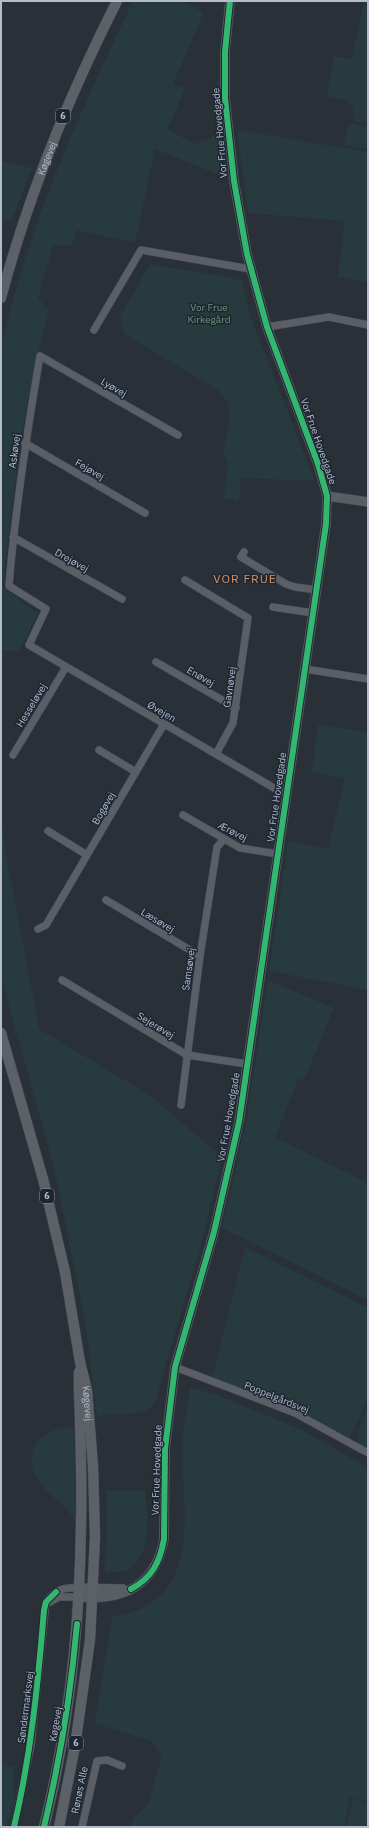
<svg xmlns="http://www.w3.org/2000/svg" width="369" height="1828" font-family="'IBM Plex Sans',sans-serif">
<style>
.green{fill:#273a3e}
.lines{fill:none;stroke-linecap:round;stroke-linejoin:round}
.street-casing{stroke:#484c53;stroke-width:8}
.secondary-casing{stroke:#484c53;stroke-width:10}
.primary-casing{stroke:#484c55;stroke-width:11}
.street{stroke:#5a5e66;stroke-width:7}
.secondary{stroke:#595d64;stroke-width:9}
.primary{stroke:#5c6168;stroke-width:10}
.cycleway-casing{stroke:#1d2633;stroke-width:8}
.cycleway{stroke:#33b770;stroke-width:6}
.labels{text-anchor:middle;stroke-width:3;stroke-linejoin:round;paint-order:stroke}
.shield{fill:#1d2633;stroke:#878f9c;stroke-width:1}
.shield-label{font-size:9px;font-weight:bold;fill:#b4bcc9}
.street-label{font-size:10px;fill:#b4bcc9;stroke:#1d2633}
.park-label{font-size:10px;fill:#6b9a76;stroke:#1d2633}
.quarter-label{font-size:12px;letter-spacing:1px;fill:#d59563;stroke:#1d2633}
</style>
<rect width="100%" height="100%" fill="#2a3038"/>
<path class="green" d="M133 1H180L204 12 173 84 185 88 168 129 194 144 211 138 219 128 224 177 155 149 135 243 76 230 72 245 53 246 38 298 49 310C23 400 13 494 3 587L38 614 19 650 1 651V348C27 226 80 113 133 1Z
M364 1H368V124L354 121 353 106 342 99 327 96 334 56 352 59Z
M349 123 368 127V149L344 145Z
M237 130 368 152V283L338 277 345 221 248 213Z
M1 161 32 168 11 222 1 219Z
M150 264 229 277 242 281 250 316 315 481 241 478 239 501 224 498 228 464 223 452 230 417 228 402 218 390 124 334 120 317Z
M318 725 368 732V990L269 971 288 841 328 849 345 779 312 772Z
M1 807 5 849 39 1029 151 1096 222 1157 203 1238 163 1374C155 1407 154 1414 119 1414 110 1414 105 1413 97 1417L86 1326 55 1171 1 977Z
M268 980 334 1008 304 1080 299 1078 275 1137 368 1183V1300L222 1228 246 1123Z
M245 1247 368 1308V1399L350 1438 296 1410 212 1378Z
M190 1387 217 1395 304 1431 368 1468V1801L350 1797 344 1827H131L133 1819 149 1802 162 1756 153 1742 95 1723 112 1617C127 1614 142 1610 154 1601 196 1571 183 1497 182 1454 182 1432 187 1408 190 1387Z
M368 1406V1449L358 1443 360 1426Z
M65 1427 74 1428 76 1523C73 1520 72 1516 69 1512 52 1494 21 1476 35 1447 40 1435 52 1430 65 1427Z
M107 1490 145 1491C148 1517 153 1551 129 1569 124 1572 111 1572 105 1573Z
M1 1764 14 1767V1804L6 1827H1Z
M353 1798 368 1802V1827H347Z"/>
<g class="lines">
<defs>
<path id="street" d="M267 327 329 317 368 325
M94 330 141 250 250 269
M178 435 40 356C27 432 15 509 9 586L46 609 29 645 286 795
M25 443 145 513
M13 537 122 599
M244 552 241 557 286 584 295 587 317 590
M185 580 248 618 233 723 216 754
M273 607 313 613
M156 662 236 708
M305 669 368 679
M99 750 136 772
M13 755 66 667
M183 815 240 848 278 854
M48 831 87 855
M106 900 200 956
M38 929 46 925 164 724
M62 980 187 1055 247 1064
M181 1105 200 956 217 847 224 839
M175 1367 295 1413 368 1453
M48 1603 59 1597H79
M14 1827 31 1745 46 1602C55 1589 65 1587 80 1588
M82 1827 97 1761 107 1760 122 1766"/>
<path id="secondary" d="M327 496 368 502
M80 1588 123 1589
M79 1597C124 1601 156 1585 164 1539L165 1449 175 1367 214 1232 239 1122 326 524 327 496 318 464 267 327 247 254 234 181 225 98V52L230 1"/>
<g id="primary">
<path id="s1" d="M1 298C28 195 69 96 117 1"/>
<path id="s2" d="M1 1033 43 1179 65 1272 80 1362 87 1390 93 1466 95 1537 90 1640 75 1746 59 1827"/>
<path d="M44 1827C69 1727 80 1626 81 1523 82 1490 81 1456 80 1423 80 1406 78 1389 79 1372"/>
</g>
</defs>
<use href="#street" class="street-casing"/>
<use href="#secondary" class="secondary-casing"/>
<use href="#primary" class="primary-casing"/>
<use href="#street" class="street"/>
<use href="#secondary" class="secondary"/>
<use href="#primary" class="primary"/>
<defs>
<path id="cycleway" d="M131 1589C152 1578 160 1562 164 1539L165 1449 175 1367 214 1232 239 1122 326 524 327 496 318 464 267 327 247 254 234 181 225 98V52L230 1
M14 1827C31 1755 38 1683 44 1610L46 1602 56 1592
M44 1827C60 1760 71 1693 77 1624"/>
</defs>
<use href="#cycleway" class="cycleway-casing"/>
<use href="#cycleway" class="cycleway"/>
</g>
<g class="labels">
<g class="shield">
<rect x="56" y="109" width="14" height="14" rx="3"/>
<rect x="40" y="1189" width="14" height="14" rx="3"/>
<rect x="69" y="1736" width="14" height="14" rx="3"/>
</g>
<g class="shield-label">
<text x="63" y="119">6</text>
<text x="47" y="1199">6</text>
<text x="76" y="1746">6</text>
</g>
<g class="street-label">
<text transform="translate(219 133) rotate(-95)" y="4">Vor Frue Hovedgade</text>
<text dy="4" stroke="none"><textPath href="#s1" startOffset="147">Køgevej</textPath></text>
<text transform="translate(114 387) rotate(30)" y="4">Lyøvej</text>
<text transform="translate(319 441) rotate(71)" y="4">Vor Frue Hovedgade</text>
<text transform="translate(14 451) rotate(-82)" y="4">Askøvej</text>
<text transform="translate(90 469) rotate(30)" y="4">Fejøvej</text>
<text transform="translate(72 560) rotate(29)" y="4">Drejøvej</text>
<text transform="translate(201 676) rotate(30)" y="4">Enøvej</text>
<text transform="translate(229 687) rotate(-82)" y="4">Gavnøvej</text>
<text transform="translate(31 705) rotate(-59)" y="4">Hesseløvej</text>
<text transform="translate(162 711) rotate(30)" y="4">Øvejen</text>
<text transform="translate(276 797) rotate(-82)" y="4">Vor Frue Hovedgade</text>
<text transform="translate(103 808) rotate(-60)" y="4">Bogøvej</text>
<text transform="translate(233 831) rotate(27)" y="4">Ærøvej</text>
<text transform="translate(158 920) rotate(31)" y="4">Læsøvej</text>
<text transform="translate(188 969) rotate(-82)" y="4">Samsøvej</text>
<text transform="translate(156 1025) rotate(31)" y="4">Sejerøvej</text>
<text transform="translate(228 1117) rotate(-80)" y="4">Vor Frue Hovedgade</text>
<text transform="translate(277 1397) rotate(22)" y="4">Poppelgårdsvej</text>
<text dy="4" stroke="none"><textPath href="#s2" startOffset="381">Køgevej</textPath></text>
<text transform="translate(156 1470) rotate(-88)" y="4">Vor Frue Hovedgade</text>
<text transform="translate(25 1707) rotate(-83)" y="4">Søndermarksvej</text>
<text transform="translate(55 1724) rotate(-80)" y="4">Køgevej</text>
<text transform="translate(79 1790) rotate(-78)" y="4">Rønøs Alle</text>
</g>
<g class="park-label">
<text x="209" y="311">Vor Frue<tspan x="209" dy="12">Kirkegård</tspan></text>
</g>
<g class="quarter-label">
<text x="245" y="583">VOR FRUE</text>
</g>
</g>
<rect width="369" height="1828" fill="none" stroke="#b4bcc9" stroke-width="4"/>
</svg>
